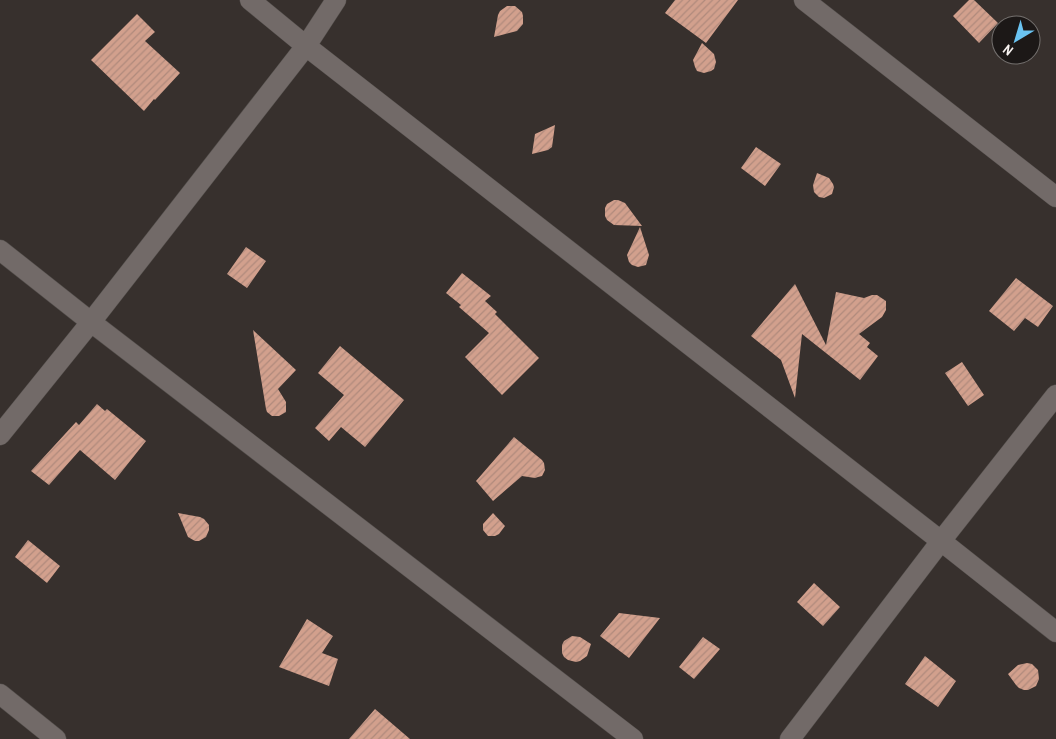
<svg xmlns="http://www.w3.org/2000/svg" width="1056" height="739" font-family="'Archivo Narrow',sans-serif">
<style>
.building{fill:url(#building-hatch)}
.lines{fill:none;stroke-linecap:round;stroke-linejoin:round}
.minor-casing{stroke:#524d4a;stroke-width:21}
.minor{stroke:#726a68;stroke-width:20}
</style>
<defs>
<pattern id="building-hatch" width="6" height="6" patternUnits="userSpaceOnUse" patternTransform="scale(1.25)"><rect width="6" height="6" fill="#d2a08d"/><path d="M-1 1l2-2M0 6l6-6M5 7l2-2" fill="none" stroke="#b08a7c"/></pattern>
</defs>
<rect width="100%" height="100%" fill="#37302d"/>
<path class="building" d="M675 0H738L706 43 665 13Z
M969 0H974L998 23 979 43 953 16Z
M507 6H515L522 12 523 16V24L517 31 494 37 498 15 500 11Z
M137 14 155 32 145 41 180 73 155 100 154 99 144 111 91 60Z
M702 43 714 54 716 62 714 69 711 71 704 73 697 71 695 67 693 60Z
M555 125 552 147 548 150 532 154 535 134Z
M756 147 781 164 765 186 741 168Z
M817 173 829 178 833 184 834 187 832 194 824 198 819 197 814 192 813 185Z
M614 200H618L625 203 642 226 614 225 607 220 605 216V208L607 204Z
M640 227 649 255 646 265 638 267 632 265 629 262 627 255Z
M246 247 266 261 247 288 227 274Z
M462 273 491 296 485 301 497 312 495 314 539 358 502 395 465 357 489 333 459 307 461 305 446 293Z
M1016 278 1053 306 1038 327 1025 318 1014 331 989 311Z
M795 284 826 345 836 292 864 298 872 295H877L886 301V310L882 317 859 334 870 343 867 347 878 356 860 380 802 334 795 398 781 360 751 336Z
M253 330 296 370 278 389 286 402V412L279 416H272L267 412 266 409Z
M340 346 404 400 365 447 341 427 329 441 315 428 344 395 318 373Z
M962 362 984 395 968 406 945 373Z
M97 404 105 411 107 409 146 441 115 480 80 450 49 485 31 471 76 422 79 425Z
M514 437 542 460 544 463 545 470 542 476 538 477 535 478 522 476 493 501 476 481Z
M178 513 200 517 204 519 209 525V530L206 537 199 541H195L188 537Z
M493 513 505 526 499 534 495 536H488L483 530V524Z
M28 540 60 566 47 583 15 557Z
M814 583 840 607 823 626 797 602Z
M619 613 660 618 629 658 600 636Z
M307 619 333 636 322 653 338 659 329 686 279 667Z
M572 636 580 637 591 644 587 656 580 661 576 662 568 660 564 657 562 653V645L564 641Z
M703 637 720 649 694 679 679 667Z
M925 656 956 681 938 707 905 684Z
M1027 663 1032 664 1038 670 1039 679 1036 686 1028 690H1024L1019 688 1016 685 1008 674 1018 665Z
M375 709 410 739H349Z"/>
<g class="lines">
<defs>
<path id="minor" d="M250 0 306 46 941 541 1056 632
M804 0 1056 197
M0 250 91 322 633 739
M0 435 91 322 306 46 336 0
M0 694 56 739
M790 739 941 541 1056 395"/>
</defs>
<use href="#minor" class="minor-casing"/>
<use href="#minor" class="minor"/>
</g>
<g transform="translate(1016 40) rotate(218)"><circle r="24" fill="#1c1817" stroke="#74706e"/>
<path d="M0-4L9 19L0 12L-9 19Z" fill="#6ac3f1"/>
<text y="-8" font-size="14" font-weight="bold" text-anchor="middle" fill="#f8f3f1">N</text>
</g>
</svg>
